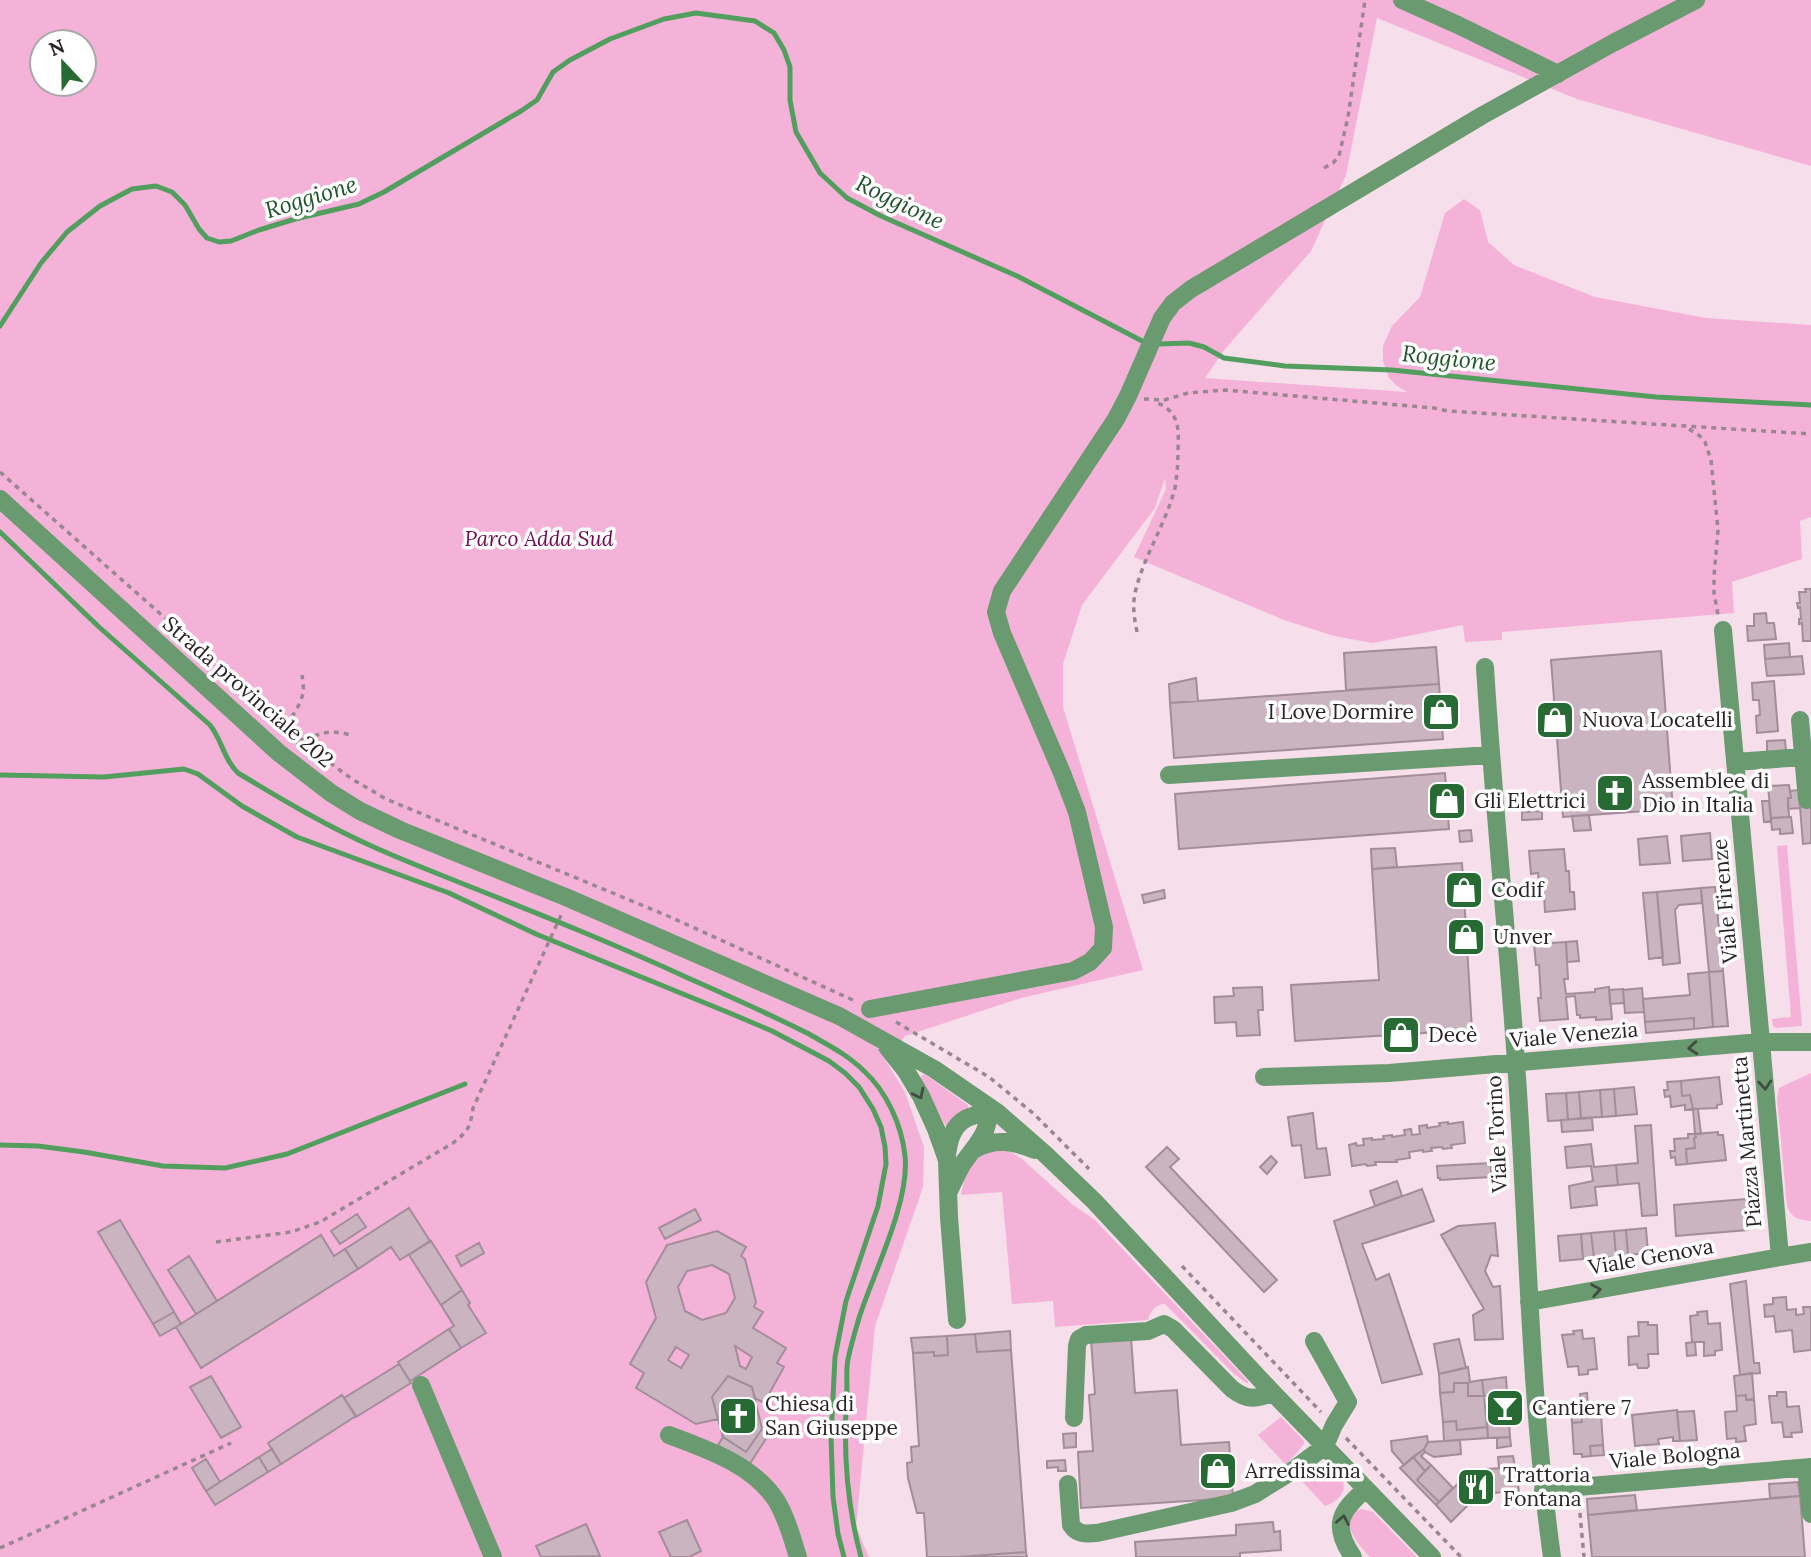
<svg xmlns="http://www.w3.org/2000/svg" width="1811" height="1557" font-family="Lora,serif">
<style>
.green{fill:#f5b2d9;fill-rule:evenodd}
.lines{fill:none;stroke-linecap:round;stroke-linejoin:round}
.stream{stroke:#529e5e;stroke-width:5}
.building{fill:#cab4c0;stroke:#a38d99;stroke-width:2;fill-rule:evenodd}
.path{stroke:#988790;stroke-width:3.5;stroke-dasharray:5 5;stroke-linecap:butt}
.minor{stroke:#6a9a70;stroke-width:18}
.oneway{stroke:#414d41}
.labels{text-anchor:middle;stroke-width:7;stroke-linejoin:round;paint-order:stroke}
.park-label{font-size:21px;font-style:italic;fill:#6f0752;stroke:#fff}
.street-label{font-size:21px;fill:#2b2327;stroke:#fff}
.poi-label{font-size:21px;fill:#2b2327;stroke:#fff;text-anchor:start}
.water-label{font-size:23px;font-style:italic;fill:#1f552a;stroke:#fff}
</style>
<rect width="100%" height="100%" fill="#f6deeb"/>
<path class="green" d="M0 0H1811V166L1577 99 1377 18 1346 175 1311 251 1225 349 1205 378 1407 392 1397 386 1389 378 1383 361V346L1392 326 1420 297 1445 213 1464 199 1480 210 1488 242 1514 265 1595 297 1706 318 1811 325V517L1800 521 1802 559 1732 582 1734 613 1502 632V640L1465 642 1463 625 1373 643 1334 636 1284 620 1134 557 1166 489 1165 478 1155 508 1082 605 1063 664V707L1143 970 1021 998 905 1036 886 1061 905 1092 924 1147 923 1187 875 1326 856 1527 869 1557H0ZM42 42H84V84H42Z
M1787 845 1802 1026 1776 1028 1773 1026 1772 1019 1791 1017 1777 846Z
M1811 1073V1221H1809C1797 1219 1792 1218 1787 1206L1777 1098 1779 1088Z
M922 1075H926L968 1105V1109L948 1126 945 1125 920 1078Z
M1008 1150 1022 1159 1073 1205 1095 1220 1248 1381V1383H1246L1233 1373 1165 1304C1155 1304 1150 1312 1148 1320L1055 1327 1053 1301 1012 1304 1002 1192 961 1195C964 1179 968 1158 985 1152 992 1149 1002 1150 1008 1150Z
M1281 1417 1304 1441V1444L1286 1465 1258 1435Z
M1322 1470C1348 1469 1353 1497 1325 1506L1300 1479Z
M1361 1509 1373 1512 1417 1557H1370C1360 1546 1351 1537 1349 1522L1356 1511Z"/>
<g class="lines">
<path class="stream" d="M0 326 41 263 67 232 100 206 132 189 156 186 172 192 185 205 199 229 207 238 219 242 231 241 259 230 295 219 359 204 384 192 521 111 537 100 553 72 570 60 610 39 664 19 696 13 755 21 774 33 784 50 790 67V100L796 132 820 173 847 198 881 216 1017 276 1146 343 1159 344 1189 343 1204 347 1224 358 1285 366 1392 370 1656 397 1811 405
M0 532 99 627 210 725C222 740 224 760 238 773 283 800 328 827 376 848 407 862 439 874 471 887 544 916 617 945 688 978 729 996 769 1014 809 1034 828 1045 848 1055 864 1071 887 1092 902 1126 905 1156 910 1202 873 1274 859 1318 855 1332 851 1345 848 1359 846 1369 847 1379 847 1389 843 1445 846 1502 861 1557
M0 775 104 777 184 769 198 774 242 806 297 837 449 893 536 934 732 1014 772 1031 829 1061 845 1073 859 1087 873 1109 881 1127 885 1147 886 1164 878 1206 846 1301 835 1357 831 1437 833 1497 838 1534 844 1557
M0 1145 38 1146 84 1152 163 1166 225 1168 287 1154 465 1084"/>
</g>
<path class="building" d="M1805 589H1811V641H1803L1802 623 1799 624V619H1801L1800 607 1798 608 1797 603H1800L1799 592H1806Z
M1766 613 1767 623H1774L1776 639 1748 641 1747 626H1754V614Z
M1789 643 1790 657 1765 659 1764 645Z
M1436 647 1439 684 1346 690 1344 653Z
M1661 651 1673 809 1563 817 1551 660Z
M1802 656 1804 674 1767 676 1765 659Z
M1196 678 1198 701 1170 703 1169 684Z
M1774 681 1778 731 1757 733 1756 716 1760 715 1759 700H1753L1752 683Z
M1439 684 1443 739 1174 758 1170 703Z
M1785 740 1786 751 1767 753V741Z
M1445 773 1449 829 1179 849 1175 794Z
M1789 785 1791 798H1788L1789 817 1771 818 1768 786Z
M1799 790 1800 808 1788 809V798H1791L1790 791Z
M1762 801H1769L1771 821 1764 822Z
M1811 806V843L1803 844 1800 807Z
M1542 811V819L1522 820V812Z
M1589 815 1591 830 1574 831 1572 816Z
M1791 817 1793 833 1780 834V829L1772 830 1771 818Z
M1471 830 1472 841 1460 842 1459 831Z
M1710 833 1712 859 1683 861 1681 836Z
M1667 836 1670 863 1640 865 1638 839Z
M1395 848 1397 867 1372 869 1371 849Z
M1564 849 1566 871H1569L1570 892H1574L1575 909 1545 912 1544 894H1540L1538 873 1531 874 1529 851Z
M1462 863 1472 1030 1295 1041 1291 985 1379 980 1372 869Z
M1715 887 1723 971 1709 972 1701 888Z
M1701 888 1702 903 1679 905 1675 910 1680 963 1663 965 1657 892Z
M1164 890 1165 898 1144 903 1142 895Z
M1657 892 1663 957 1649 959 1643 893Z
M1577 941 1579 961 1567 962 1566 942Z
M1566 942 1568 979H1564L1566 994 1595 992V989L1609 987 1612 1019 1596 1020V1017L1580 1018V1015H1577L1575 996 1566 997 1568 1019 1540 1021 1538 998H1541L1539 965H1536L1534 944Z
M1723 971 1728 1026 1713 1027 1709 972Z
M1709 972 1713 1027 1694 1029V1018L1645 1022 1643 999 1690 995 1688 974Z
M1262 987 1263 1010H1258L1260 1035 1237 1036 1236 1022 1215 1023 1214 997 1234 996 1233 988Z
M1642 988 1644 1012 1625 1013 1623 990Z
M1623 989 1624 1003 1610 1004 1609 990Z
M1694 1018V1029L1646 1033 1645 1022Z
M1719 1077 1722 1104 1717 1105V1108L1693 1109 1690 1095 1682 1096 1681 1081Z
M1681 1081 1682 1096 1690 1095 1693 1109 1685 1110V1105L1671 1107 1670 1096 1665 1097 1664 1090H1668L1667 1082Z
M1634 1087 1637 1114 1616 1116 1614 1089Z
M1614 1089 1616 1116 1602 1117 1600 1090Z
M1600 1090 1602 1117 1581 1118 1579 1092Z
M1579 1092 1581 1118 1568 1120 1566 1093Z
M1566 1093 1568 1120 1548 1121 1546 1094Z
M1693 1109H1698L1701 1134H1695Z
M1313 1113 1317 1149 1326 1148 1330 1175 1305 1178 1301 1145 1292 1146 1288 1117Z
M1592 1118 1593 1130 1562 1132 1561 1120Z
M1448 1122V1124L1463 1122 1465 1143 1451 1145 1452 1148 1443 1149 1442 1147 1431 1148 1432 1151 1423 1152V1150L1409 1152 1410 1158 1396 1160 1397 1162H1375L1376 1165 1367 1166 1366 1164 1352 1166 1349 1145 1356 1143 1357 1146 1364 1145 1363 1139 1372 1138V1140L1384 1139 1383 1136 1392 1135V1137L1405 1135 1404 1130 1411 1129 1412 1135 1420 1134 1419 1126 1427 1125V1128L1440 1126 1439 1123Z
M1651 1125 1657 1215 1642 1216 1639 1183 1618 1185 1616 1165 1638 1163 1635 1126Z
M1718 1132V1135H1723L1726 1160 1687 1164 1686 1149 1695 1148 1694 1138 1696 1137 1695 1134Z
M1688 1134H1695L1696 1137 1694 1138 1695 1148 1686 1149 1687 1164 1676 1165 1675 1157 1671 1158 1670 1151H1675L1674 1139 1688 1138Z
M1591 1144 1594 1167 1616 1165 1618 1185 1595 1187 1597 1205 1571 1208 1569 1186 1593 1181 1591 1166 1567 1168 1565 1147Z
M1167 1147 1179 1159 1170 1167 1277 1280 1264 1292 1146 1167Z
M1271 1156 1277 1162 1267 1174 1260 1167Z
M1491 1163V1177L1440 1180V1178H1438L1437 1166Z
M1397 1181 1402 1196 1375 1206 1370 1191Z
M1422 1189 1434 1221 1362 1244 1376 1280 1389 1274 1422 1374 1382 1383 1334 1221Z
M1746 1199 1748 1230 1676 1236 1674 1205Z
M409 1208 430 1241 400 1260 391 1247 358 1269 345 1249Z
M695 1209 701 1220 665 1239 659 1228Z
M357 1214 366 1227 340 1244 331 1231Z
M120 1220 174 1312 153 1324 98 1232Z
M1495 1223 1498 1256 1491 1255 1485 1271 1493 1287 1500 1286 1503 1339 1475 1340 1473 1315 1484 1309 1441 1235 1458 1226Z
M1646 1228 1648 1253 1628 1255 1626 1230Z
M1626 1230 1628 1255 1616 1257 1614 1231Z
M717 1231 746 1247 741 1256 745 1259 756 1302 754 1307 763 1312 753 1328 786 1348 777 1363 784 1367 764 1403 755 1398 752 1387 728 1376 712 1397 718 1419 696 1424 636 1388 644 1373 630 1364 656 1318 646 1282 667 1245ZM712 1265 729 1274 735 1298 726 1313 702 1320 685 1311 678 1287 687 1271ZM735 1346 752 1357 746 1369 740 1366ZM676 1347 689 1355 681 1368 668 1360Z
M1614 1231 1616 1257 1594 1258 1591 1233Z
M1591 1233 1594 1258 1583 1259 1581 1234Z
M1581 1234 1583 1259 1560 1261 1558 1236Z
M321 1235 334 1256 345 1249 358 1269 201 1368 176 1327Z
M431 1241 462 1290 441 1305 409 1255Z
M479 1243 484 1253 461 1266 456 1256Z
M189 1256 217 1301 196 1314 168 1270Z
M1746 1281 1754 1363H1759L1760 1373 1740 1375 1730 1284Z
M462 1290 470 1303 468 1305 486 1333 461 1348 449 1329 454 1326 441 1305Z
M1786 1297 1787 1310 1796 1309V1315L1804 1314 1803 1307H1811V1350L1794 1352 1792 1330 1776 1332 1774 1316 1765 1317 1764 1305 1773 1304V1298Z
M1707 1311 1708 1324 1720 1323 1722 1350 1715 1351V1355L1704 1356V1342H1692L1690 1316 1698 1315 1697 1312Z
M174 1312 181 1324 160 1336 153 1324Z
M1638 1322H1648V1325H1657L1658 1354H1648L1649 1366 1647 1368H1638L1637 1364 1629 1365 1628 1337 1639 1336Z
M449 1329 461 1348 410 1381 398 1362Z
M1582 1330 1583 1339 1594 1338 1597 1369 1588 1370V1374L1579 1375 1578 1366 1568 1367 1562 1335 1574 1334 1573 1331Z
M1010 1331 1011 1350 977 1352 975 1334Z
M975 1334 977 1352 1011 1350 1026 1552 958 1557H927L924 1513H917L908 1478 907 1463 912 1462 911 1447 919 1446 913 1353 934 1352V1356L948 1355 947 1336Z
M947 1336 948 1355 934 1356V1352L913 1353 911 1338Z
M1131 1337 1135 1393 1177 1390 1181 1445 1229 1442 1233 1498 1081 1508 1078 1452 1093 1451 1089 1395 1095 1394 1091 1340Z
M1459 1339 1466 1368 1439 1374 1434 1344Z
M1695 1342 1696 1355 1687 1356 1686 1343Z
M399 1364 411 1383 356 1417 344 1398Z
M1468 1367 1470 1382 1482 1380 1484 1396H1468V1383H1454V1392L1440 1393 1439 1374Z
M1752 1373 1754 1399 1746 1400V1395L1736 1396 1734 1376Z
M211 1376 241 1427 221 1438 190 1387Z
M728 1376 752 1387 762 1429 746 1452 723 1437 712 1397Z
M1506 1377 1510 1437 1488 1438 1487 1423H1494L1492 1395 1484 1396 1482 1380Z
M1454 1383H1468V1396H1484L1487 1427 1457 1430 1456 1421 1443 1422 1440 1393 1454 1392Z
M1777 1392H1786L1787 1407 1799 1406 1802 1432 1791 1433 1792 1437H1784L1782 1422 1772 1423 1769 1396H1777Z
M1587 1393 1588 1405 1600 1404 1601 1414 1591 1415 1590 1412H1581L1582 1422 1572 1423 1571 1411 1581 1410 1580 1394Z
M342 1395 356 1416 281 1464 268 1443Z
M1746 1395V1400L1754 1399 1756 1424 1744 1426 1746 1441 1736 1442V1438L1727 1439 1725 1412 1737 1411 1736 1396Z
M1677 1410 1680 1441H1673V1437L1666 1438 1658 1439 1659 1444 1635 1446 1632 1415Z
M1694 1411 1697 1440 1680 1441 1677 1412Z
M1581 1412H1590L1591 1415 1601 1414 1603 1445 1590 1446 1591 1456 1582 1457V1454H1574L1572 1423 1582 1422Z
M1456 1421 1457 1430 1487 1427 1488 1438 1444 1441 1443 1422Z
M762 1429 769 1434 749 1465 718 1445 723 1437 746 1452Z
M1076 1433V1447L1064 1448 1063 1434Z
M1427 1436 1428 1442 1424 1449 1404 1465 1392 1451 1391 1441Z
M1510 1437 1511 1446 1497 1448V1438Z
M1460 1440 1461 1454 1434 1457 1425 1452 1424 1449 1428 1442Z
M1603 1445 1604 1455 1591 1456 1590 1446Z
M272 1449 281 1464 268 1472 259 1457Z
M1424 1449 1425 1452 1421 1456 1431 1465 1425 1471 1413 1457Z
M1513 1456 1515 1467 1499 1468 1498 1457Z
M259 1457 268 1472 215 1505 206 1491Z
M1413 1457 1425 1471 1417 1480 1439 1502 1436 1505 1400 1468Z
M206 1459 220 1482 206 1491 192 1468Z
M1065 1460 1066 1471H1058V1467L1047 1468V1461Z
M1431 1465 1453 1488 1439 1502 1417 1480Z
M1515 1467 1519 1491 1479 1494 1451 1522 1436 1505 1472 1470Z
M1798 1482 1800 1496 1770 1498 1769 1484Z
M1635 1495 1637 1510 1588 1515 1587 1499Z
M1800 1496 1805 1557H1592L1588 1515Z
M687 1520 701 1551 689 1557H671L659 1532Z
M1273 1522 1274 1532 1280 1531 1281 1550 1240 1553V1557H1136L1135 1542 1236 1535V1525Z
M586 1524 600 1556 541 1557 536 1546Z
M1026 1552 1027 1557H958Z"/>
<g class="lines">
<path class="path" d="M1324 168 1333 163 1339 156 1348 117 1365 0
M1144 399 1164 400 1188 393 1225 390 1434 408 1448 411 1811 434
M1689 429 1700 436 1705 442 1711 460 1718 530 1714 576V593L1718 615
M0 472 322 757 352 779 386 799 668 916 855 1001
M1137 632C1134 617 1132 604 1136 589 1145 554 1166 523 1175 488 1177 475 1178 463 1178 450 1179 427 1179 411 1155 402
M279 732C289 722 300 707 303 693 304 687 303 681 302 675
M296 744C316 735 328 728 350 735
M896 1022 989 1077 1034 1114 1089 1169
M216 1242 291 1232 320 1222 453 1143C469 1130 470 1128 473 1108L562 913
M1182 1266 1321 1412
M1346 1438 1461 1557
M1579 1503 1584 1557
M0 1548 231 1443"/>
<path class="minor" d="M1402 0 1458 25 1558 74
M0 499 279 753 331 793 360 811 400 830 568 898 839 1016 934 1069 998 1113 1045 1154 1094 1201 1273 1393 1432 1557
M1485 667C1493 799 1507 930 1516 1062 1528 1227 1529 1393 1552 1557
M1800 720 1807 800
M1735 762 1803 757
M1169 775 1491 755
M870 1009 1073 971 1090 962 1103 948 1104 927 1077 812 1062 773 1002 633 996 612 1002 591 1116 419 1128 396 1162 318 1173 303 1191 289 1483 115 1613 43 1696 0
M1811 1042H1761L1780 1257 1811 1252
M887 1047 906 1071 921 1096 936 1129 947 1160 949 1217 957 1320
M1264 1077 1389 1073 1761 1042 1723 630
M975 1149C995 1138 1014 1141 1035 1150
M947 1156C950 1123 965 1112 998 1113
M949 1191C953 1183 957 1174 962 1165 973 1147 996 1129 985 1104
M1529 1302 1780 1257
M421 1385 493 1557
M1074 1418 1077 1346 1079 1339 1086 1335 1148 1331 1164 1324 1173 1329 1232 1389C1248 1401 1255 1399 1273 1393
M669 1435C708 1450 752 1464 776 1500 787 1518 792 1538 798 1557
M1806 1468 1811 1514
M1068 1484 1071 1525C1078 1535 1086 1534 1097 1533L1231 1503 1255 1494 1292 1471 1325 1446 1334 1425 1348 1402 1314 1341
M1543 1490 1811 1467
M1353 1557C1332 1526 1339 1512 1366 1489"/>
</g>
<defs><path id="oneway-chevron" d="M-2-3.5L2.5 0L-2 3.5" fill="none" stroke-width="1.6" stroke-linecap="round" stroke-linejoin="round" transform="scale(1.75)"/></defs>
<g class="oneway">
<use href="#oneway-chevron" transform="translate(1693 1048) rotate(175)"/>
<use href="#oneway-chevron" transform="translate(1765 1085) rotate(85)"/>
<use href="#oneway-chevron" transform="translate(919 1094) rotate(63)"/>
<use href="#oneway-chevron" transform="translate(1596 1290) rotate(-10)"/>
<use href="#oneway-chevron" transform="translate(1343 1520) rotate(-79)"/>
</g>
<defs>
<symbol id="shop-square" viewBox="-11 -11 22 22"><rect x="-9" y="-9" width="18" height="18" rx="4" fill="#276a34" stroke="#fff"/><path d="M-5-2.5h2.3a2.7 3.5 0 0 1 5.4 0H5L5.5 6h-11ZM-1.5-2.5h3a1.5 2.3 0 0 0-3 0Z" fill="#fff"/></symbol>
<symbol id="church-square" viewBox="-11 -11 22 22"><rect x="-9" y="-9" width="18" height="18" rx="4" fill="#276a34" stroke="#fff"/><path d="M-1.2-6h2.4v3.5h3.3v2.4h-3.3V6h-2.4V-.1h-3.3v-2.4h3.3Z" fill="#fff"/></symbol>
<symbol id="bar-square" viewBox="-11 -11 22 22"><rect x="-9" y="-9" width="18" height="18" rx="4" fill="#276a34" stroke="#fff"/><path d="M-6-5H6L.8 .8V4.5H3.5V6h-7V4.5H-.8V.8Z" fill="#fff"/></symbol>
<symbol id="restaurant-square" viewBox="-11 -11 22 22"><rect x="-9" y="-9" width="18" height="18" rx="4" fill="#276a34" stroke="#fff"/><path d="M-5-6h1v4h1v-4h1v4h1v-4h1v5L-1.5 .5V6h-2V.5L-5-1ZM5-6V6H3V1.5H1.5Q1.5-4 5-6Z" fill="#fff"/></symbol>
</defs>
<g fill-rule="evenodd">
<use href="#shop-square" x="1419" y="690" width="44" height="44"/>
<use href="#shop-square" x="1533" y="698" width="44" height="44"/>
<use href="#church-square" x="1593" y="771" width="44" height="44"/>
<use href="#shop-square" x="1425" y="779" width="44" height="44"/>
<use href="#shop-square" x="1442" y="868" width="44" height="44"/>
<use href="#shop-square" x="1444" y="915" width="44" height="44"/>
<use href="#shop-square" x="1379" y="1013" width="44" height="44"/>
<use href="#bar-square" x="1483" y="1386" width="44" height="44"/>
<use href="#church-square" x="716" y="1394" width="44" height="44"/>
<use href="#shop-square" x="1196" y="1449" width="44" height="44"/>
<use href="#restaurant-square" x="1454" y="1465" width="44" height="44"/>
</g>
<g class="labels">
<g class="park-label">
<text x="539" y="546">Parco Adda Sud</text>
</g>
<g class="street-label">
<text transform="translate(248 692) rotate(41)" y="7">Strada provinciale 202</text>
<text transform="translate(1725 901) rotate(-95)" y="7">Viale Firenze</text>
<text transform="translate(1574 1035) rotate(-5)" y="7">Viale Venezia</text>
<text transform="translate(1497 1134) rotate(-93)" y="7">Viale Torino</text>
<text transform="translate(1747 1142) rotate(-95)" y="7">Piazza Martinetta</text>
<text transform="translate(1651 1257) rotate(-10)" y="7">Viale Genova</text>
<text transform="translate(1675 1456) rotate(-5)" y="7">Viale Bologna</text>
</g>
<g class="poi-label">
<text x="1414" y="719" text-anchor="end">I Love Dormire</text>
<text x="1582" y="727">Nuova Locatelli</text>
<text x="1642" y="788">Assemblee di<tspan x="1642" dy="24">Dio in Italia</tspan></text>
<text x="1474" y="808">Gli Elettrici</text>
<text x="1491" y="897">Codif</text>
<text x="1493" y="944">Unver</text>
<text x="1428" y="1042">Decè</text>
<text x="765" y="1411">Chiesa di<tspan x="765" dy="24">San Giuseppe</tspan></text>
<text x="1532" y="1415">Cantiere 7</text>
<text x="1245" y="1478">Arredissima</text>
<text x="1503" y="1482">Trattoria<tspan x="1503" dy="24">Fontana</tspan></text>
</g>
<g class="water-label">
<text transform="translate(311 197) rotate(-17)" y="8">Roggione</text>
<text transform="translate(900 202) rotate(26)" y="8">Roggione</text>
<text transform="translate(1449 358) rotate(6)" y="8">Roggione</text>
</g>
</g>
<g transform="translate(63 63) rotate(338)"><circle r="33" fill="#ffffff" stroke="#aaa7a9" stroke-width="2"/>
<path d="M0-5L12 26L0 18L-12 26Z" fill="#276a34"/>
<text y="-10" font-size="19" font-weight="bold" text-anchor="middle" fill="#2b2327">N</text>
</g>
</svg>
